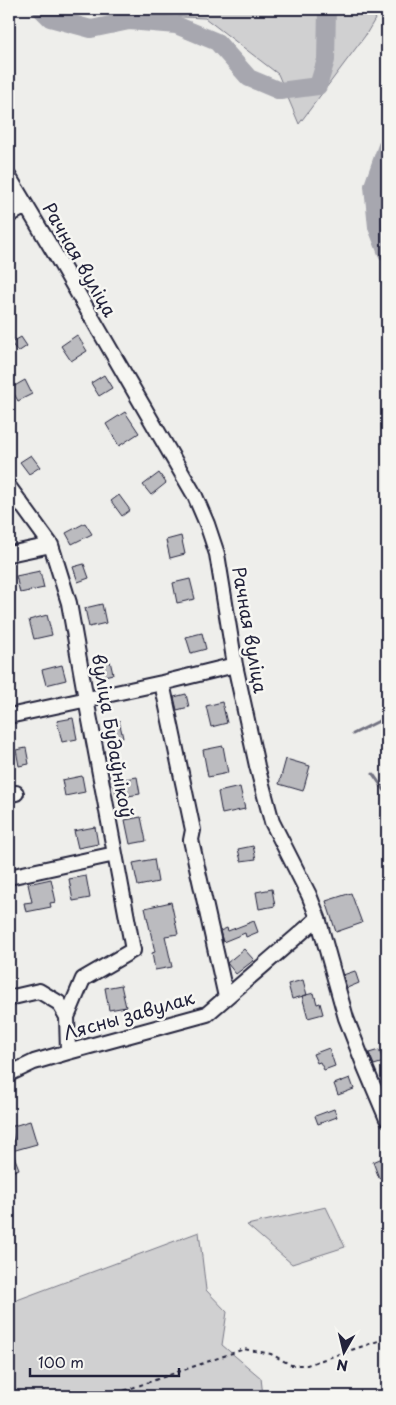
<svg xmlns="http://www.w3.org/2000/svg" width="396" height="1405" font-family="'Playpen Sans',sans-serif">
<style>
.green{fill:#d0d0d1;stroke:#797986}
.lines{fill:none;stroke-linecap:round;stroke-linejoin:round}
.stream{stroke:#727281;stroke-width:3}
.river{stroke:#a7a7af;stroke-width:18}
.building{fill:#bbbbbf;stroke:#22223b}
.minor-casing{stroke:#22223b;stroke-width:18}
.path{stroke:#22223b;stroke-width:2;stroke-dasharray:4 4;stroke-linecap:butt}
.minor{stroke:#f6f6f2;stroke-width:14}
.labels{text-anchor:middle;stroke-width:5;stroke-linejoin:round;paint-order:stroke}
.street-label{font-size:18px;fill:#22223b;stroke:#f6f6f2}
</style>
<rect width="100%" height="100%" fill="#eeeeeb"/>
<filter id="ink" filterUnits="userSpaceOnUse"><feTurbulence type="fractalNoise" baseFrequency=".02" numOctaves="2"/><feDisplacementMap in="SourceGraphic" scale="10" xChannelSelector="R" yChannelSelector="G"/><feConvolveMatrix kernelMatrix="1 2 1 2 8 2 1 2 1" color-interpolation-filters="sRGB"/></filter>
<g filter="url(#ink)">
<path class="green" d="M69 9H381L365 36 299 124 278 74 205 18 72 12Z
M326 1207 345 1247 292 1264 247 1225Z
M199 1232 206 1290 227 1312 222 1345 261 1378 263 1396H9V1303Z"/>
<g class="lines">
<path class="stream" d="M353 734 387 717
M373 774 387 794"/>
<path class="river" d="M41 9 50 18 91 29 129 21 176 25 217 42 249 78 280 91 318 86 326 60 327 9
M387 146 373 186 377 227 387 253"/>
</g>
<path class="building" d="M77 335 87 351 71 361 61 346Z
M21 337 27 346 18 352 11 343Z
M104 375 112 388 99 396 91 383Z
M25 380 32 394 18 401 11 388Z
M125 412 139 433 119 446 106 424Z
M31 455 40 467 29 474 20 462Z
M159 473 166 483 151 495 143 485Z
M119 495 130 510 122 516 111 501Z
M85 523 92 534 72 544 66 533Z
M181 536 185 554 170 558 166 540Z
M84 564 89 578 78 582 73 567Z
M40 571 44 588 20 593 16 576Z
M190 579 195 599 177 603 173 583Z
M102 604 106 623 89 627 85 608Z
M47 615 52 635 34 639 29 620Z
M202 633 206 649 191 653 186 637Z
M110 661 113 674 100 677 96 665Z
M62 665 66 680 46 685 42 670Z
M186 694 189 707 177 710 174 697Z
M222 702 227 723 211 727 206 706Z
M73 718 77 739 62 742 57 721Z
M119 720 123 738 110 741 107 723Z
M223 746 228 773 208 777 203 750Z
M26 748 29 764 19 766 16 750Z
M286 759 310 766 303 791 279 784Z
M82 776 85 792 65 796 62 780Z
M137 777 140 794 117 798 113 781Z
M240 787 245 809 222 814 218 792Z
M141 817 146 841 130 844 125 820Z
M95 827 98 844 78 848 74 831Z
M253 846 256 859 241 861 238 849Z
M154 859 158 882 138 886 133 863Z
M86 876 90 898 73 901 69 879Z
M51 879 56 902 50 903 51 907 26 912 24 903 32 902 28 884Z
M272 889 275 906 259 909 256 892Z
M351 893 362 923 336 932 326 901Z
M171 902 178 934 165 936 172 967 155 970 152 953 155 952 145 908Z
M254 921 258 932 246 937 245 933 223 942 220 931 227 928 228 931Z
M244 949 254 960 236 974 227 963Z
M355 971 359 983 347 988 343 975Z
M303 980 307 995 292 999 288 984Z
M121 985 126 1007 109 1010 105 988Z
M314 993 317 1004 320 1003 323 1014 308 1018 302 996Z
M329 1048 335 1066 324 1070 320 1062 317 1063 313 1054Z
M379 1050 384 1062 374 1065 369 1053Z
M350 1078 354 1089 338 1095 334 1084Z
M334 1109 337 1117 318 1124 315 1116Z
M30 1121 37 1144 12 1151 19 1169 9 1173V1143L14 1141 10 1127Z
M387 1156V1175L379 1178 373 1162Z"/>
<g class="lines">
<defs>
<path id="minor" d="M9 177 58 259 195 496 207 524 217 554 235 665 257 766 272 822 309 895 318 918 346 1018 365 1067 387 1119
M9 215 26 206
M9 487 51 545 69 603 86 699 133 950 83 979 67 1017
M9 554 51 545
M162 683 193 830 191 840 226 997
M9 716 162 683 235 665
M9 794 16 793
M9 877 115 854
M9 998 39 991 59 1003 67 1017 68 1052
M9 1074 34 1062 68 1052 207 1014 318 918"/>
</defs>
<use href="#minor" class="minor-casing"/>
<path class="path" d="M109 1396 244 1349 271 1354 291 1365H307L387 1338"/>
<use href="#minor" class="minor"/>
</g>
</g>
<g class="labels">
<g class="street-label">
<text transform="translate(79 260) rotate(60)" y="6">Рачная вуліца</text>
<text transform="translate(249 630) rotate(80)" y="6">Рачная вуліца</text>
<text transform="translate(112 736) rotate(80)" y="6">вуліца Будаўнікоў</text>
<text transform="translate(129 1016) rotate(-16)" y="6">Лясны завулак</text>
</g>
</g>
<rect width="396" height="1405" fill="none" stroke="#f6f6f2" stroke-width="30"/>
<rect x="15" y="15" width="366" height="1375" fill="none" stroke="#22223b" stroke-width="2" filter="url(#ink)"/>
<g transform="translate(344 1352) rotate(188)" stroke="#f6f6f2" stroke-width="4" paint-order="stroke">
<path d="M0-4L9 19L0 12L-9 19Z" fill="#22223b"/>
<text y="-8" font-size="14" font-weight="bold" text-anchor="middle" fill="#22223b">N</text>
</g>
<path d="M30 1368v8h149v-8" fill="none" stroke="#22223b" stroke-width="2.5"/>
<text x="38" y="1368" font-size="15" fill="#22223b" stroke="#f6f6f2" stroke-width="4" paint-order="stroke">100 m</text>
</svg>
